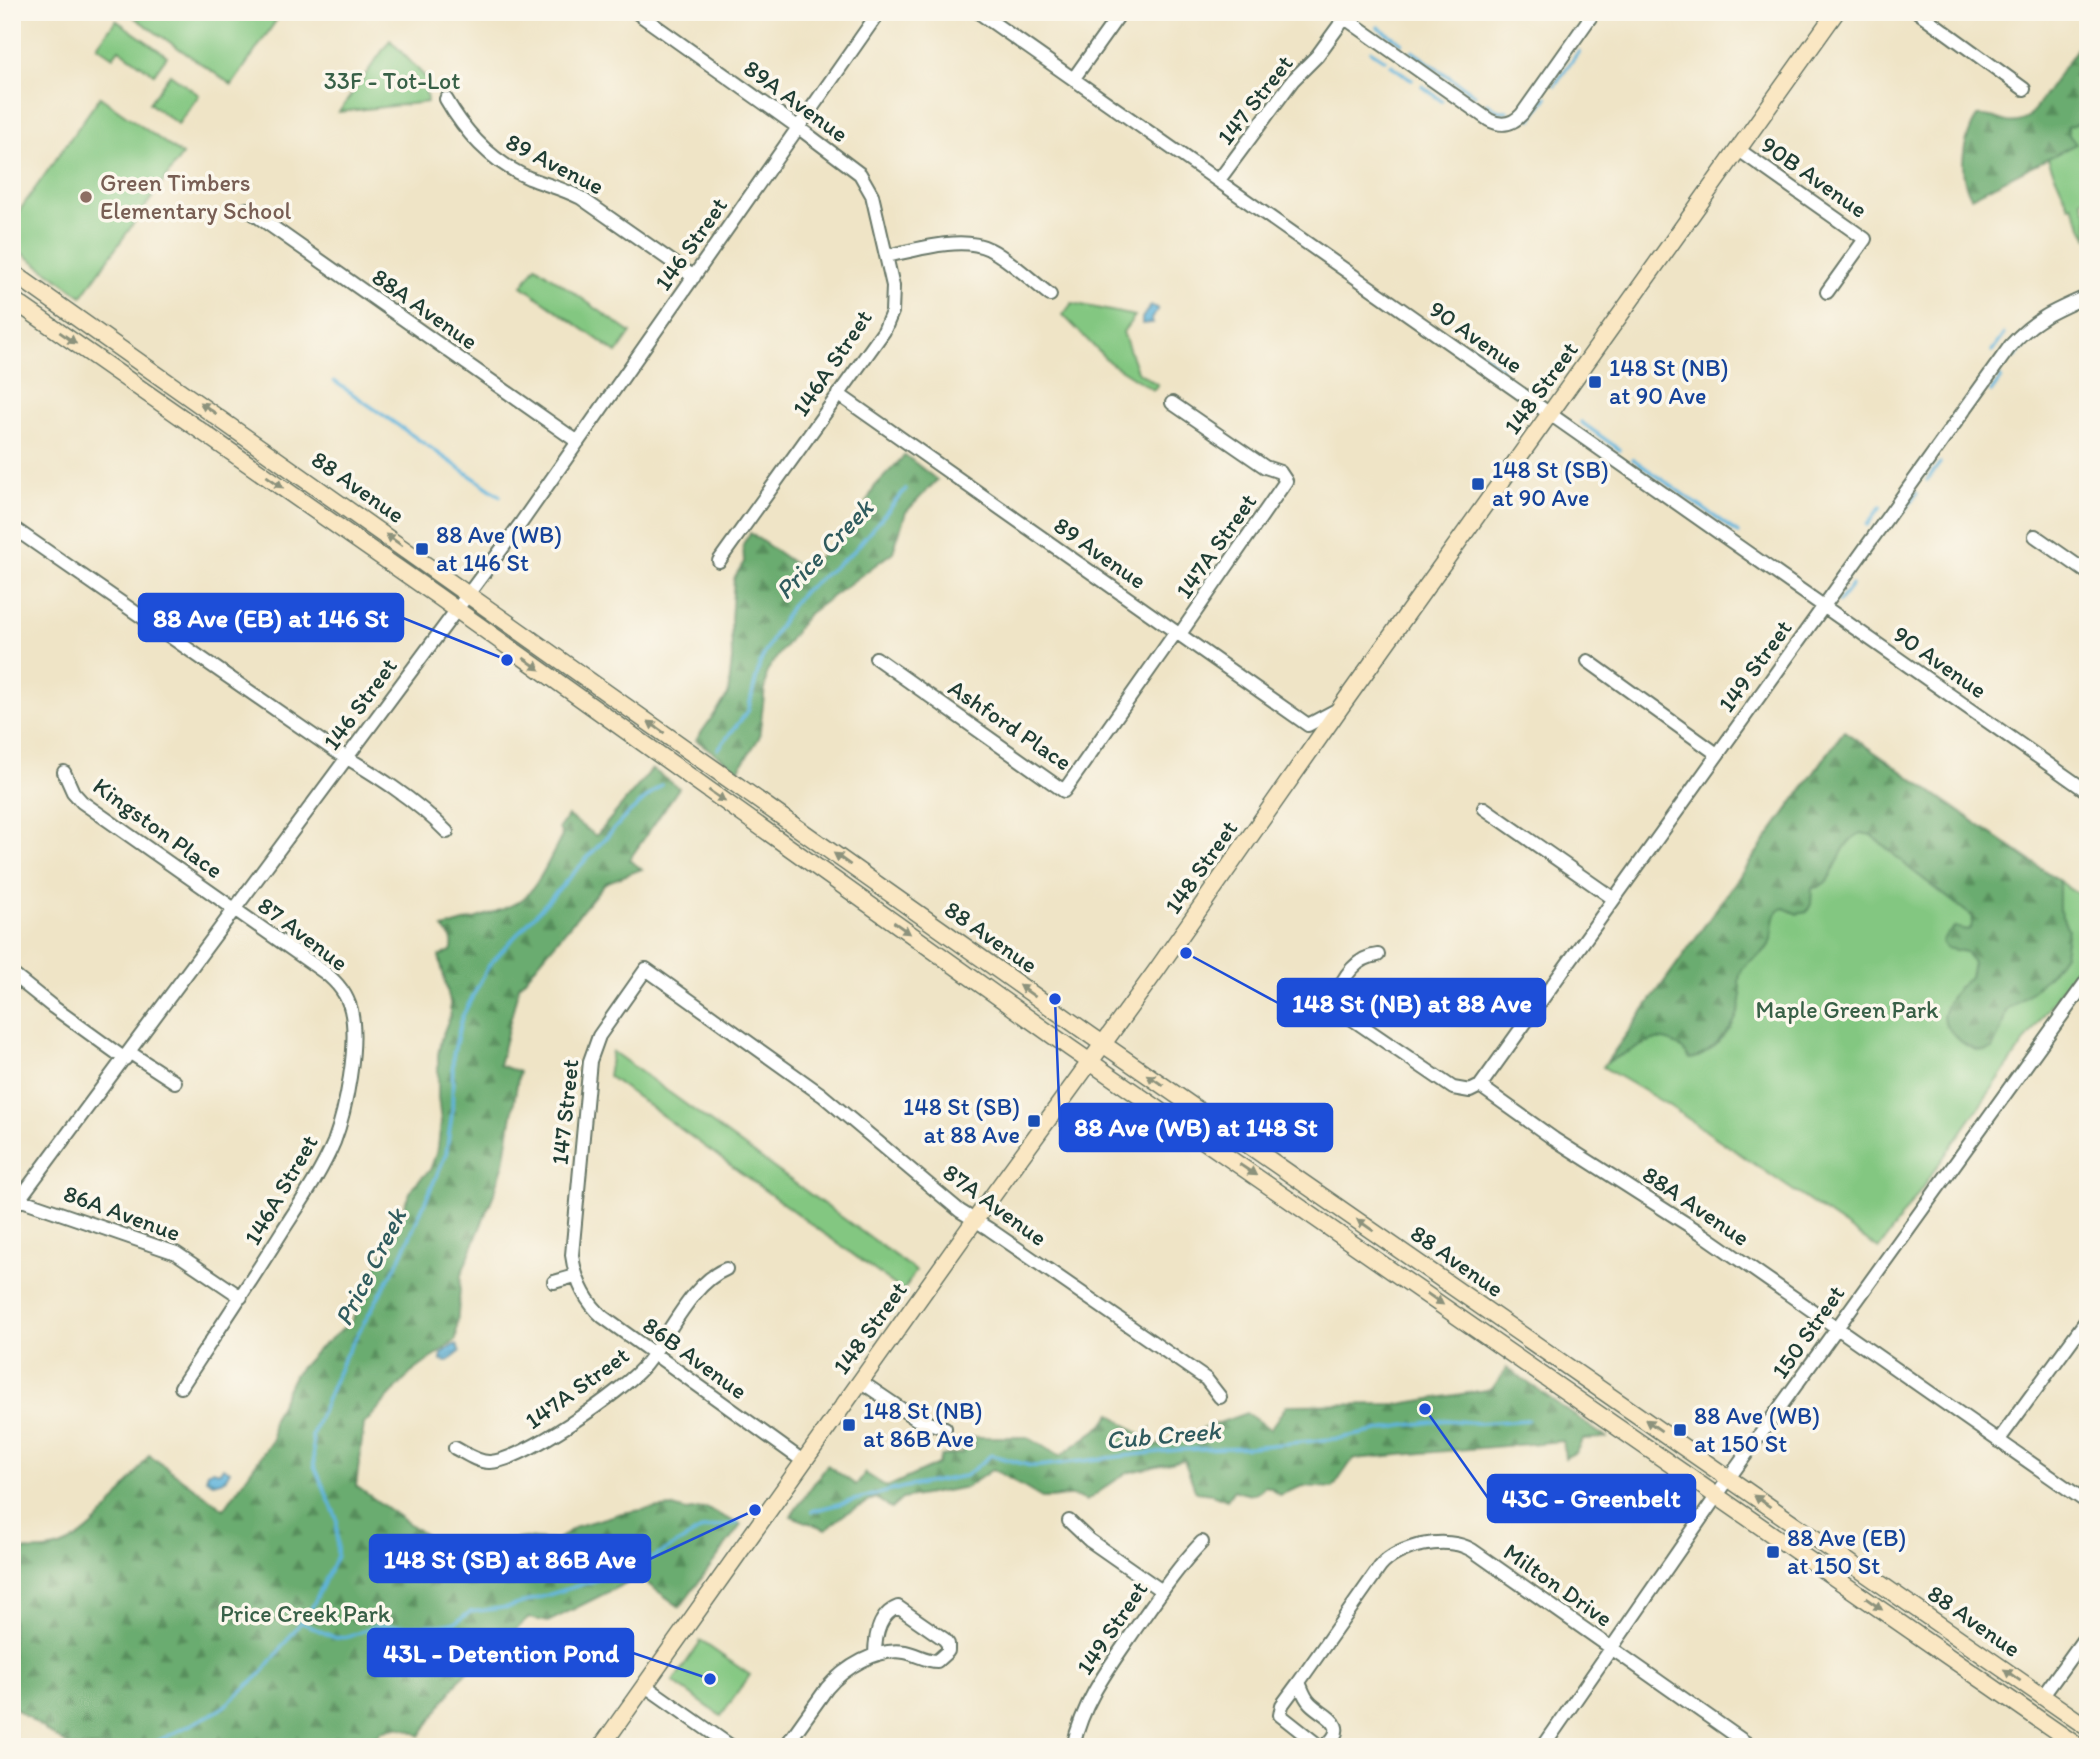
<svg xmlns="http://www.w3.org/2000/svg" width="2100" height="1759" font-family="Itim,sans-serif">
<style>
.green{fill:#83c781;stroke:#51825a;stroke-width:2}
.forest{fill:url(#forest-firs);stroke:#447452;stroke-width:2}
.water{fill:url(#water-waves);stroke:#3f7888;stroke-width:2}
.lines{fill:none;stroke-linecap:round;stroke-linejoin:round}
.stream{stroke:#5fb4db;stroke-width:3.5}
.street-casing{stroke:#687767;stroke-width:16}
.secondary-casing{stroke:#687767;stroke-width:19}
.street{stroke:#fff;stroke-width:12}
.secondary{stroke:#fae7c3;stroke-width:16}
.oneway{fill:#8c927c}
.education-dot{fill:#8d6e63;stroke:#fbf7ec;stroke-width:2.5}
.transit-dot{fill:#1a4fb4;stroke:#fbf7ec;stroke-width:2.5}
.labels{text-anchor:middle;stroke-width:7;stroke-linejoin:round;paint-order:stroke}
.park-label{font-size:24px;fill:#386047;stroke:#fbf7ec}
.street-label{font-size:24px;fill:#1f3d34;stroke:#fbf7ec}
.education-label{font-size:24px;fill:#785e54;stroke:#fbf7ec;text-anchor:start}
.transit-label{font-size:24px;fill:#164399;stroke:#fbf7ec;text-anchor:start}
.water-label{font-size:26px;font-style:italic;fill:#2f5b5e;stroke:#fbf7ec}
.leader{fill:none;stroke:#1d4ed8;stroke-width:2.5}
.callout-dot{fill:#1d4ed8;stroke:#fbf7ec;stroke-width:2.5}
.callout{fill:#1d4ed8;stroke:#1d4ed8;stroke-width:2.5}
.callout-label{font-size:26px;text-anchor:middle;font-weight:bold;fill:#fff}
</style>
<defs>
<pattern id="forest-firs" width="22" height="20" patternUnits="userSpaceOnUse" patternTransform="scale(1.75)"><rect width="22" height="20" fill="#6aac6f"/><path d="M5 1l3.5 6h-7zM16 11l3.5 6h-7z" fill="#578d5c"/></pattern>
<pattern id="water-waves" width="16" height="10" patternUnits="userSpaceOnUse" patternTransform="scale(1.75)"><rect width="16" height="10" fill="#5fb4db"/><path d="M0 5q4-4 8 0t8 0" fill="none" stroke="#4e94b2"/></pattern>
</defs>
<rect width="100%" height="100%" fill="#fbf7ec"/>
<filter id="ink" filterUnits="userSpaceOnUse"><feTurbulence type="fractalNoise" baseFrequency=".0143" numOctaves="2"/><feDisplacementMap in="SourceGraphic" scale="14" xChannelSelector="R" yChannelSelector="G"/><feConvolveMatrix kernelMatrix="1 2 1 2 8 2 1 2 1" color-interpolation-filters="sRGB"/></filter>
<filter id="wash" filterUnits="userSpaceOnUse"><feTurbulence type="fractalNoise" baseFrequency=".00686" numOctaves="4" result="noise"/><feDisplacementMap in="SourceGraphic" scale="28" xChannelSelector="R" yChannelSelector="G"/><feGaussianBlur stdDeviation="1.57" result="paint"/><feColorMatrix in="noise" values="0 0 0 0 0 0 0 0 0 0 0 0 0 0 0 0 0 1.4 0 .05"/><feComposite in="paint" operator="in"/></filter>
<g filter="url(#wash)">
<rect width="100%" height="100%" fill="#efe4c6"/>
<path class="green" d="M140 12H282L232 85 135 18Z
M116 20 167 56 154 74 119 49 113 57 97 46Z
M390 40 430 82 426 91 427 102 339 112Z
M2088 49V81L2074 76 2075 70Z
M170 74 199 95 178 124 149 103Z
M100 97 182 155 82 296 12 246V221Z
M2088 112V197L2081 200 2088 215V239L2072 205 2069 206 2047 157 2075 144 2069 135 2067 126 2080 123Z
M536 266 631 333 617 353 522 286Z
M1072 303 1135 316 1123 332 1137 371 1158 385 1153 390 1109 362 1063 315Z
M1844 731 2088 901V952L1879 1249 1668 1105 1603 1067Z
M612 1051 916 1271 903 1291 608 1076Z
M701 1641 750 1675 721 1716 673 1682Z"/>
<path class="forest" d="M2088 33C2088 56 2076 58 2074 76L2078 79 2088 81C2088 99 2091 125 2067 127L2069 135 2076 144 1971 197C1957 172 1963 140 1977 116 2000 114 2007 131 2029 117Z
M905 455 937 480 906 512 893 552 807 615 767 671 759 738 738 770 696 740 728 695 732 659 731 620 734 578 744 562 743 544 750 533 802 569 834 546 858 518 875 486Z
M1844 731 2059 881V910L2068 929 2064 954 2052 971 2035 989 2006 1011 2001 1030 1992 1049C1972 1057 1949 1034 1943 1017 1947 999 1956 987 1970 977L1973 963 1966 952 1946 948 1942 942 1945 936 1955 927 1967 930 1971 928 1973 917 1909 868 1872 835 1861 833C1834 844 1838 888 1812 888L1811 904 1807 912 1797 914 1784 908C1767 914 1776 932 1769 945 1763 957 1748 958 1742 970 1735 983 1743 989 1741 1001 1739 1024 1712 1056 1690 1059 1681 1046 1671 1038 1653 1040L1607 1062Z
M652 769 679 788 629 860 642 869 605 883 519 986 499 1065 519 1072 504 1163 495 1191 461 1275 456 1340 410 1374 364 1424 356 1486 470 1567V1547L525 1538 555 1541 577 1526 622 1513 648 1509 673 1507 687 1511 706 1508 741 1525 680 1607 638 1577 548 1622 529 1618 461 1677 420 1736C406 1727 395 1724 379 1733L376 1747H70L12 1706V1549C29 1551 52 1552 67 1544 100 1528 128 1484 149 1455L224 1509 273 1439 272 1421 294 1375 316 1351 352 1321 413 1186 430 1170 438 1148 441 1122 438 1097V1055L441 1039 450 1016V1002L439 956 451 951C455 941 450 936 443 928 461 923 513 909 525 897 541 881 551 856 562 836L559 828 568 816 596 836Z
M1507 1368 1606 1438 1583 1439 1576 1452 1565 1458 1563 1441 1353 1459 1333 1488 1303 1486 1279 1495 1272 1488 1265 1486C1256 1498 1247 1495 1234 1490L1227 1500 1212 1494 1196 1492 1184 1460 1126 1473 1086 1501C1068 1491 1060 1499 1042 1498L993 1469 967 1487 902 1499 891 1509 876 1498 845 1514 826 1529 791 1516 827 1465 856 1485 865 1473 887 1487 938 1464 941 1456 963 1453 961 1450 967 1445 970 1437H1027L1060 1456 1103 1425 1111 1414 1156 1446 1246 1413 1270 1429 1287 1405 1400 1404 1492 1389Z"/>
<path class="water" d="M1151 305 1158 309 1151 319 1153 323 1142 324V318Z
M454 1345H457L460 1352 447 1362 441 1361V1354Z
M223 1467 230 1471 225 1480 213 1483 206 1479 208 1471 213 1470 220 1472Z"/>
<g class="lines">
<path class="stream" d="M1378 27 1402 43
M1371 51 1385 60
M1412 51 1475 95
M1391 65 1412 80
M1555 85 1579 51
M1422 86 1442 101
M1487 103 1499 111H1507
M1531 119 1547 97
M1472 346 1503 368
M1992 351 2004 334
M2015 357 2030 339
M334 381 500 496
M1991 392 2001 378
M1581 422 1620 450
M1633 459 1738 533
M1927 480 1940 463
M1906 509 1917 493
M1867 525 1881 506
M1839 602 1852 585
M718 749 748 711 760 663 775 633 792 605 804 591 853 552 906 489
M812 1511 905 1487 965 1476 991 1455 1031 1466H1039L1176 1450 1251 1447 1342 1438 1401 1426 1447 1420 1478 1423 1528 1420
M300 1622 336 1638 348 1637 375 1626 442 1625 456 1622 470 1612 509 1607 635 1568 703 1529 738 1523
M146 1747 220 1710 262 1673 311 1609 337 1556V1519L314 1465 312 1435 343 1360 400 1259 446 1154 452 1114 453 1056 462 1017 489 965 625 817 661 785"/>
</g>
</g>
<g filter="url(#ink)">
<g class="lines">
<defs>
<path id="street" d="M636 12 799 128 860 174 872 195 893 286 892 312 884 331 719 561
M978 12 2088 792
M1918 12 2024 89
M1345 18 1489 120C1502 127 1513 124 1522 114L1594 12
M1074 78 1121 12
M446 99C466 134 492 162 529 178 547 185 564 189 581 198L694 277
M1739 150 1865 239 1827 292
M1219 180 1293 80 1317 56 1349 12
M247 209 578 442
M887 256C915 250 962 235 989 249 1008 258 1032 281 1050 295
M838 394 1308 725 1340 708
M1172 403 1265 467 1280 472 1286 481 1180 634
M12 527 334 750C373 773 415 799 447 832
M2035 536 2088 573
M876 658 1064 791 1176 632
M1588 661 1717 754
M64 772 73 792 82 802 324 972C337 982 347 994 351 1010 359 1044 346 1110 334 1142 321 1173 301 1202 283 1230 250 1283 215 1335 181 1387
M1484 808 1614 899
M1378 955C1357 957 1343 976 1336 997L1339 1010 1453 1088 1470 1091 1480 1086 2011 345C2034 319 2056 310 2088 296
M12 974 53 1007 125 1059
M129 1052 175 1082
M1480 1086 1554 1139 1704 1235 2088 1503
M19 1199 176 1253 241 1297
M12 1209 521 523 879 12
M554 1282 575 1276
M860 1381 916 1419 945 1428
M1998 1441 2088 1318
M455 1448C465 1453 477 1462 489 1462 520 1463 625 1390 645 1365 669 1336 691 1283 726 1269
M803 1461 603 1317C585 1301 575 1279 572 1255L590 1061 599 1036 646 969 822 1095 960 1211 989 1229 1206 1379 1220 1397
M1069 1521 1089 1540 1162 1591
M1299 1682 1380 1567C1398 1545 1447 1535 1472 1550L1752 1747
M1299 1682C1302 1689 1304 1697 1310 1703 1322 1716 1352 1724 1326 1745H1318L1280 1715 1282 1705Z
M644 1685 732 1747
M2042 1697 2088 1633
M785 1747 827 1688C844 1668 877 1647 905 1652 916 1654 926 1661 937 1661L948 1651V1644L944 1639 898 1607C879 1614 875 1637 875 1655
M1073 1747C1083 1701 1110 1666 1136 1628 1157 1598 1177 1568 1202 1542
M1543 1747 1729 1478 2088 979"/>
<path id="secondary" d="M12 272 1090 1035 2088 1728
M12 299 436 595 1070 1048 2079 1747
M601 1747 975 1220 1156 971 1340 708 1836 12"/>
</defs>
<use href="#street" class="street-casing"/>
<use href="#secondary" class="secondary-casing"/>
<use href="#street" class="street"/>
<use href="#secondary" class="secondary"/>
</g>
<defs><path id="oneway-solid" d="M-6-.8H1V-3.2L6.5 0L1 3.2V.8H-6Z" transform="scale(1.75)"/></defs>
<g class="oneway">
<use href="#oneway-solid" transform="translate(68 338) rotate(35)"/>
<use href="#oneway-solid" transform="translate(208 408) rotate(-145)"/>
<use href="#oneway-solid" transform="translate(275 482) rotate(35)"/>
<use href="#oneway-solid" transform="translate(394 540) rotate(-145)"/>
<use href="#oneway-solid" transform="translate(532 664) rotate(35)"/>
<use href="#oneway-solid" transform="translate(656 727) rotate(-145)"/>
<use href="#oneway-solid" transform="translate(717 796) rotate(35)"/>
<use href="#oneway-solid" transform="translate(842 859) rotate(-145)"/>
<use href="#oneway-solid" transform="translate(902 928) rotate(35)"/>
<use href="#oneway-solid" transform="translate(1027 991) rotate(-145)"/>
<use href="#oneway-solid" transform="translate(1155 1080) rotate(-146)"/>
<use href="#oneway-solid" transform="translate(1248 1170) rotate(34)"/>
<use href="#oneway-solid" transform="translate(1365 1225) rotate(-145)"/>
<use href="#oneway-solid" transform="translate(1435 1299) rotate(35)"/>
<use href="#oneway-solid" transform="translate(1653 1425) rotate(-145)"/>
<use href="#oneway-solid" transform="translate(1762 1501) rotate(-145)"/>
<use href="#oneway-solid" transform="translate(1874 1604) rotate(35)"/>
<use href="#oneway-solid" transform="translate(2012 1675) rotate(-145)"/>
</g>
</g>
<circle class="education-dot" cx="86" cy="197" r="7"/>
<g class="transit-dot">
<rect x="1588" y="375" width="14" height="14" rx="3.5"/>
<rect x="1471" y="477" width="14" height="14" rx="3.5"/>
<rect x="415" y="542" width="14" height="14" rx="3.5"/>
<rect x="1027" y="1114" width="14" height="14" rx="3.5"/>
<rect x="842" y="1418" width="14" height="14" rx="3.5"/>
<rect x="1673" y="1423" width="14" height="14" rx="3.5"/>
<rect x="1766" y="1545" width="14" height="14" rx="3.5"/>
</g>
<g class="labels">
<g class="park-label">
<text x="392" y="89">33F - Tot-Lot</text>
<text x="1847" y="1018">Maple Green Park</text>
<text x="305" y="1622">Price Creek Park</text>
</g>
<g class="street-label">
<text transform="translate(1255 100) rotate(-52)" y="8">147 Street</text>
<text transform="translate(796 101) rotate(36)" y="8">89A Avenue</text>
<text transform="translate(555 164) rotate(27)" y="8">89 Avenue</text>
<text transform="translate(1814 177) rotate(35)" y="8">90B Avenue</text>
<text transform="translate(691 244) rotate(-55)" y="8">146 Street</text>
<text transform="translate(425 309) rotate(35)" y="8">88A Avenue</text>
<text transform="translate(1476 337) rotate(35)" y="8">90 Avenue</text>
<text transform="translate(832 363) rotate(-56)" y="8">146A Street</text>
<text transform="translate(1541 388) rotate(-54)" y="8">148 Street</text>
<text transform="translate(358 487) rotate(35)" y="8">88 Avenue</text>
<text transform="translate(1216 546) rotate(-55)" y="8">147A Street</text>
<text transform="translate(1100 553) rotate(35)" y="8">89 Avenue</text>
<text transform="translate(1940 662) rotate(35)" y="8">90 Avenue</text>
<text transform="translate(1755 666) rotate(-54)" y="8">149 Street</text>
<text transform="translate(360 704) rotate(-54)" y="8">146 Street</text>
<text transform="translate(1010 725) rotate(34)" y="8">Ashford Place</text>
<text transform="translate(158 828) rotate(36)" y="8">Kingston Place</text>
<text transform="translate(1201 867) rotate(-55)" y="8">148 Street</text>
<text transform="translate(303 934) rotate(37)" y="8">87 Avenue</text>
<text transform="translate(991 937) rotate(35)" y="8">88 Avenue</text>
<text transform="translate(565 1112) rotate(-84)" y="8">147 Street</text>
<text transform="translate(281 1190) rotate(-60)" y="8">146A Street</text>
<text transform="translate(995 1205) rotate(36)" y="8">87A Avenue</text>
<text transform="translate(1696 1206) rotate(34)" y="8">88A Avenue</text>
<text transform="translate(122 1213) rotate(20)" y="8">86A Avenue</text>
<text transform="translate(1457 1261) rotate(35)" y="8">88 Avenue</text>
<text transform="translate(870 1328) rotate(-54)" y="8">148 Street</text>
<text transform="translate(1808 1332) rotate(-55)" y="8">150 Street</text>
<text transform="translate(695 1358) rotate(36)" y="8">86B Avenue</text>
<text transform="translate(577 1388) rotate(-36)" y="8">147A Street</text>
<text transform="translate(1558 1585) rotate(35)" y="8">Milton Drive</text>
<text transform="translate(1974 1621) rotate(35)" y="8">88 Avenue</text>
<text transform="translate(1112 1628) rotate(-56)" y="8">149 Street</text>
</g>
<g class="education-label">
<text x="100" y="191">Green Timbers<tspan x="100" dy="28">Elementary School</tspan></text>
</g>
<g class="transit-label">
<text x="1609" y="376">148 St (NB)<tspan x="1609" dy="28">at 90 Ave</tspan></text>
<text x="1492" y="478">148 St (SB)<tspan x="1492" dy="28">at 90 Ave</tspan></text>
<text x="436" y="543">88 Ave (WB)<tspan x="436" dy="28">at 146 St</tspan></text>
<text x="1020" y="1115" text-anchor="end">148 St (SB)<tspan x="1020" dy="28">at 88 Ave</tspan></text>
<text x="863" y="1419">148 St (NB)<tspan x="863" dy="28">at 86B Ave</tspan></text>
<text x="1694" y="1424">88 Ave (WB)<tspan x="1694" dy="28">at 150 St</tspan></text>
<text x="1787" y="1546">88 Ave (EB)<tspan x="1787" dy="28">at 150 St</tspan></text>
</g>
<g class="water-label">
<text transform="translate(824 549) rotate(-46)" y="9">Price Creek</text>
<text transform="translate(370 1267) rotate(-63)" y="9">Price Creek</text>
<text transform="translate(1163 1435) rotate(-5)" y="9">Cub Creek</text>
</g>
</g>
<path class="leader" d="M507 660L403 618M1186 953L1278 1003M1055 999L1060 1127M1425 1409L1488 1498M755 1510L650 1559M710 1679L633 1653"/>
<g class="callout-dot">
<circle cx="507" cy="660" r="7"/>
<circle cx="1186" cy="953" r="7"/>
<circle cx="1055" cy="999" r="7"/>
<circle cx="1425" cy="1409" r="7"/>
<circle cx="755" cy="1510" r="7"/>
<circle cx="710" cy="1679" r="7"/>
</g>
<g class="callout">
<rect x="139" y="594" width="264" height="47" rx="7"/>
<rect x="1278" y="979" width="267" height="47" rx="7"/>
<rect x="1060" y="1104" width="272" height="47" rx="7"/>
<rect x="1488" y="1475" width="207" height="47" rx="7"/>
<rect x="370" y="1535" width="280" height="47" rx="7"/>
<rect x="368" y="1629" width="265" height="47" rx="7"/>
</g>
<g class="callout-label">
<text x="271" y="627">88 Ave (EB) at 146 St</text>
<text x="1412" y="1012">148 St (NB) at 88 Ave</text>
<text x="1196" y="1136">88 Ave (WB) at 148 St</text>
<text x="1591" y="1507">43C - Greenbelt</text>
<text x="510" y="1568">148 St (SB) at 86B Ave</text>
<text x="501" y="1662">43L - Detention Pond</text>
</g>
<rect width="2100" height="1759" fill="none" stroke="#fbf7ec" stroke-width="42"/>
</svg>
